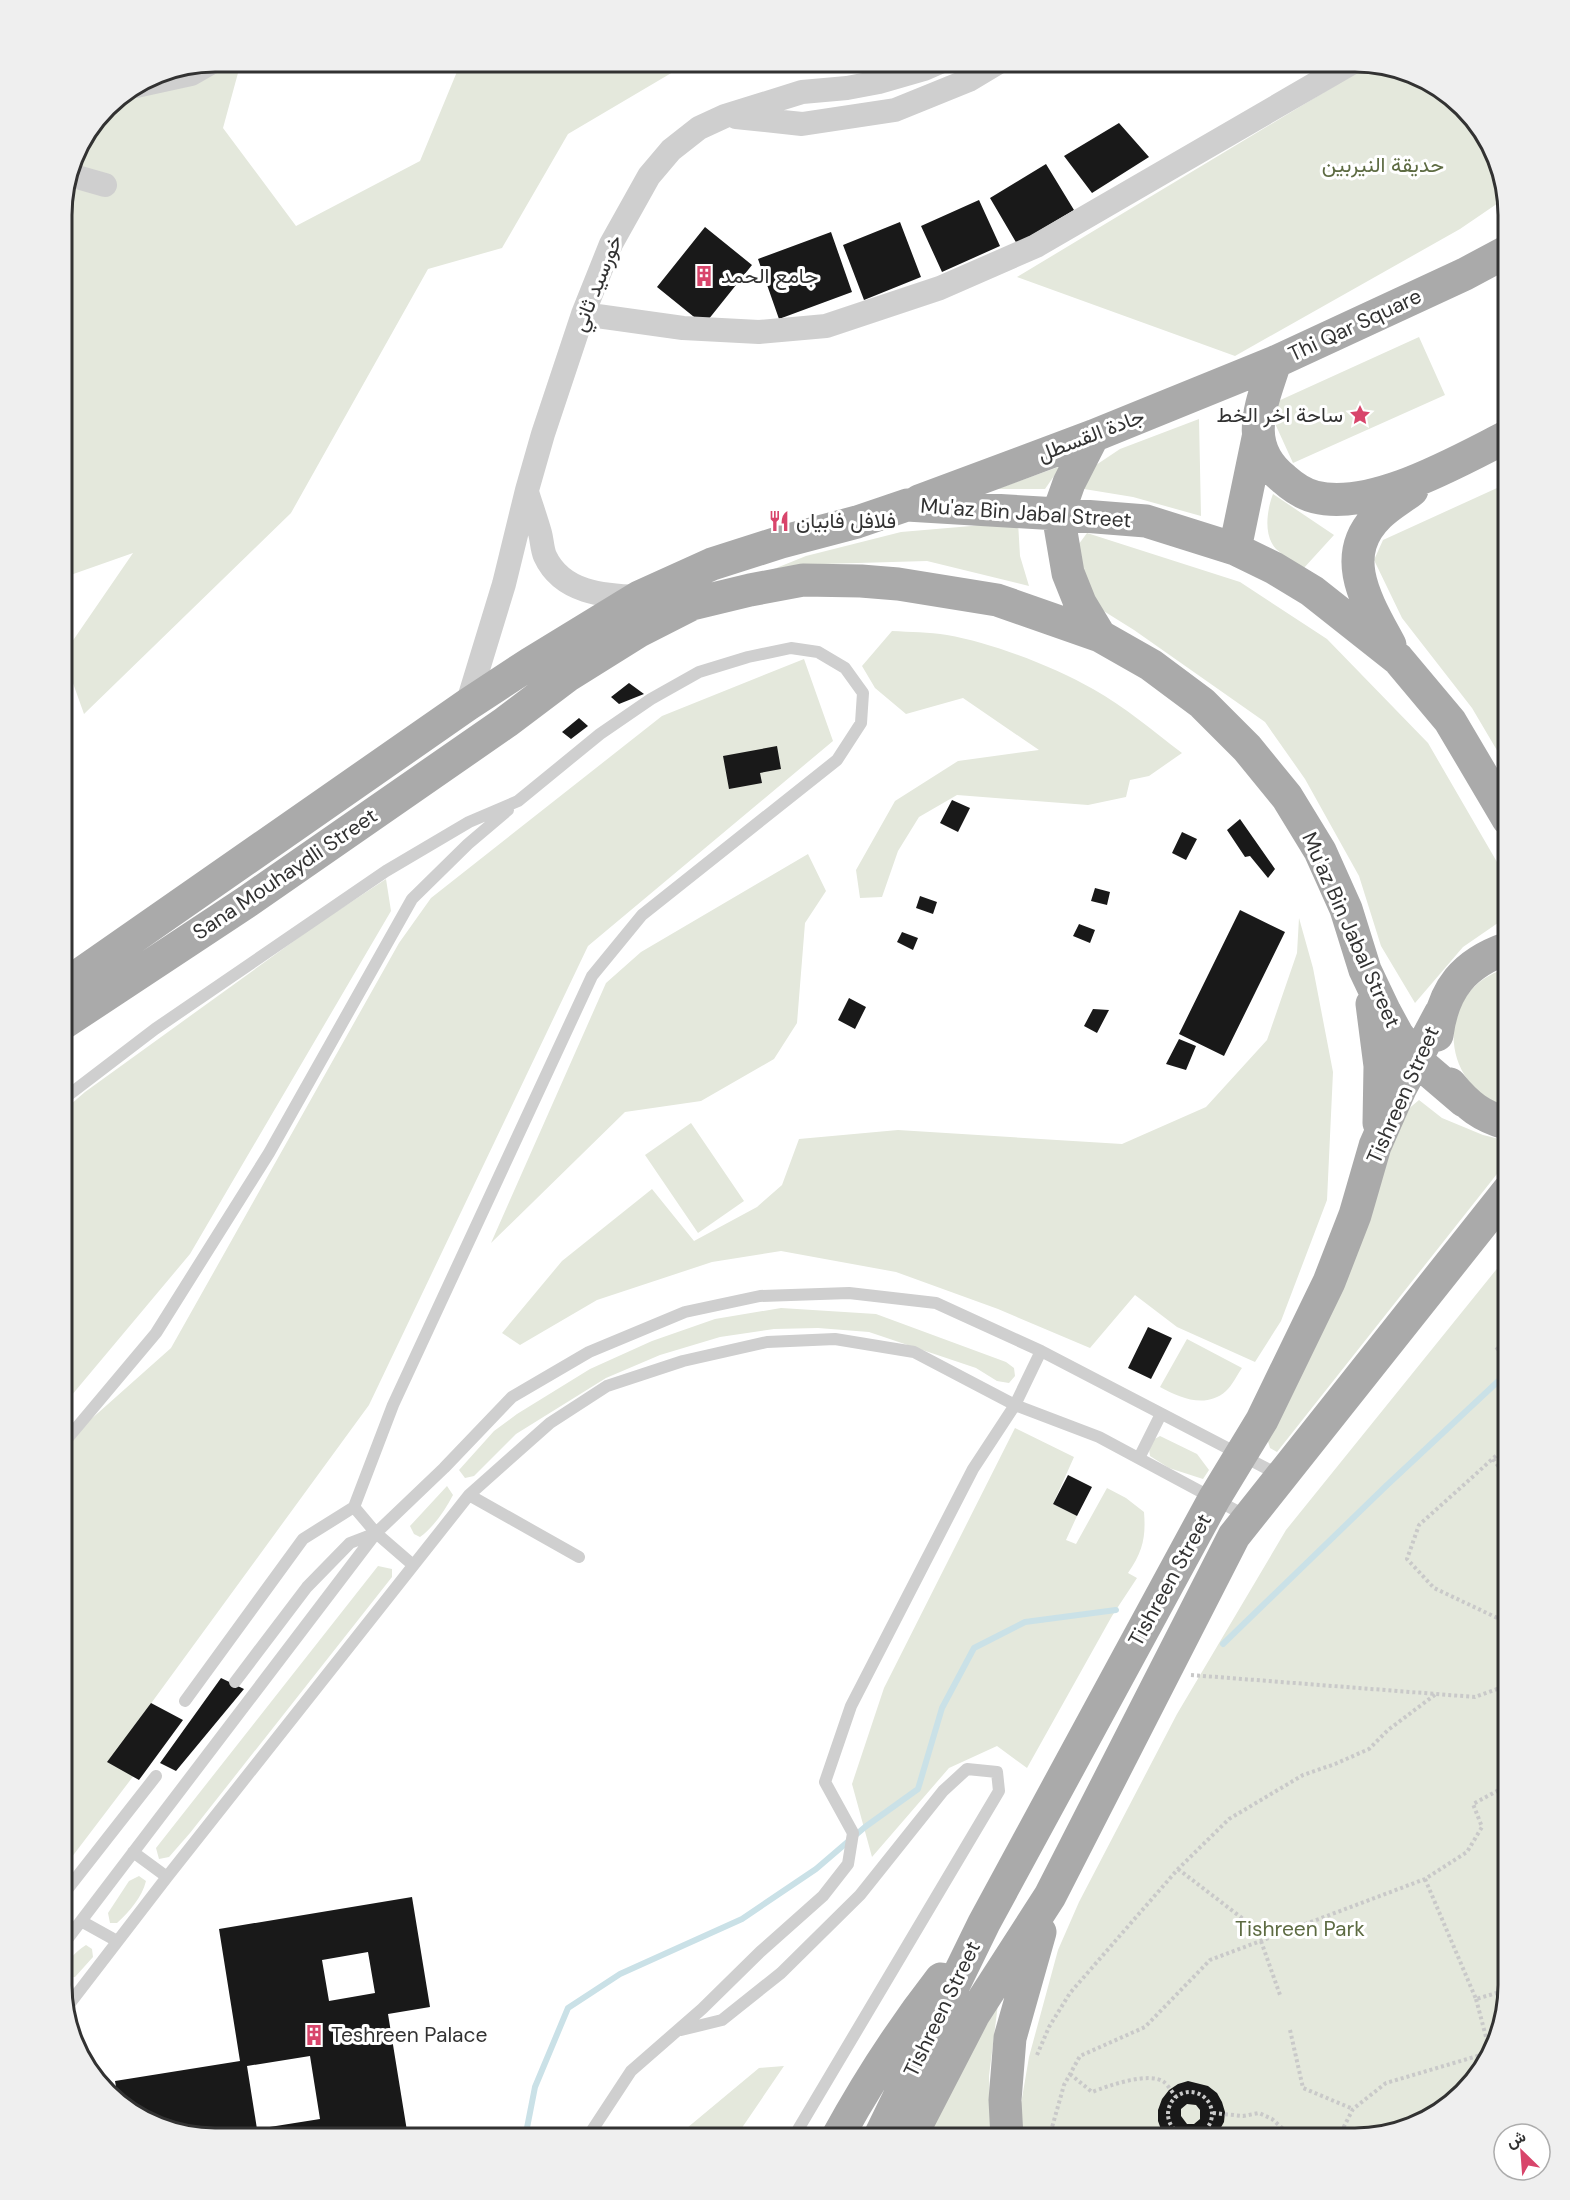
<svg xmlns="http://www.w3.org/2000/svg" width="1570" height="2200" font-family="'DM Sans',Vazirmatn,sans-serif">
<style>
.green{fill:#e4e8dc}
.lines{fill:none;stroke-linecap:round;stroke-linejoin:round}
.stream{stroke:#cae1e7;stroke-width:6}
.building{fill:#191919;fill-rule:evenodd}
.path{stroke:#c9c9c9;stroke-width:4;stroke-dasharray:3 3;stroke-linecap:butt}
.service{stroke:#cfcfcf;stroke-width:12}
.minor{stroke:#cfcfcf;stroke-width:24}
.primary{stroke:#aaa;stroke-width:33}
.labels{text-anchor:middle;stroke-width:6;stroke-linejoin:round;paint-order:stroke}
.park-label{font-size:21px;fill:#5d6b42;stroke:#fff}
.poi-label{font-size:21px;fill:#323232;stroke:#fff;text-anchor:start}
.street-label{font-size:21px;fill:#323232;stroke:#fff}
.rim{fill:none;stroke:#323232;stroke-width:3}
</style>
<rect width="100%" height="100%" fill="#fff"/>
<path class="green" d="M215 62H241L223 128 296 226 420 161 461 62H690L568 134 502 248 428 269 291 513 84 714 63 655 133 553 62 578V204L77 147 113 100 156 73Z
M1371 64 1432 82 1488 138 1504 199 1460 229 1235 356 1017 277Z
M1419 337 1445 395 1293 463 1267 406Z
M1199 419 1201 516 1133 497 1078 488 1093 467 1120 449Z
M1061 466 1045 489H997Z
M1508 483V769L1472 708 1402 618 1374 560 1383 540Z
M1273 494 1334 535 1303 569C1294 563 1284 556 1276 549 1263 535 1267 510 1273 494Z
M1018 522 1020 556 1029 586 927 561 823 564 759 575 806 556 901 532Z
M1087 533 1240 582 1327 639 1428 743 1508 881V916L1463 947 1415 1003 1381 946 1359 876 1305 779 1265 722 1134 630 1094 605 1073 552Z
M892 631C910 632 929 632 947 635 992 643 1053 666 1093 689 1125 707 1153 731 1182 753L1149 776 1130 780 1126 797 1088 805 957 795 919 817 898 851 882 897 860 898 856 870 895 801 958 761 1039 750 963 698 906 714 875 688 862 666Z
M804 659 833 741 588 946 369 1405 117 1750 141 1766 62 1870V1445L171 1348 399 943 431 898 662 716Z
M808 854 826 891 805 923 797 1023 774 1059 701 1101 625 1112 491 1243 606 983 641 952Z
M386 879 391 911 190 1254 66 1402 62 1392V1229L66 1220 62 1218V1112L85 1092 316 925Z
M1299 918 1313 968 1333 1072 1327 1200 1281 1321 1255 1362 1177 1327 1135 1295 1090 1348 998 1309 896 1272 781 1251 712 1262 597 1300 520 1345 502 1333 562 1261 652 1189 694 1241 757 1207 782 1185 799 1139 898 1130 1122 1144 1206 1107 1267 1040 1297 953Z
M1508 968V1107C1436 1086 1435 988 1508 968Z
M1419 1100 1442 1118 1483 1135 1508 1141V1160L1277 1452 1270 1448 1267 1438 1406 1111Z
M691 1123 744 1201 698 1233 645 1155Z
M1508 1255V1986L1488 2062 1432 2118 1356 2138H1022L1021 2104 1029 2057 1058 1950 1079 1902 1177 1714 1286 1530Z
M781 1308 876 1314 1006 1362 1014 1368 1015 1376 1009 1383 997 1381 976 1368 869 1332 818 1328 774 1329 720 1337 660 1355 606 1378 516 1434 474 1476 465 1478 459 1470 494 1431 517 1414 590 1369 652 1341 715 1319Z
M1187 1339 1242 1368C1237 1375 1232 1386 1226 1391 1206 1409 1180 1398 1160 1387Z
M1015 1428 1074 1457 1053 1504 1077 1516 1066 1540 1076 1544 1107 1488 1126 1498 1144 1512C1146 1537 1143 1551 1128 1573L1137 1578 1112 1616 1027 1768 997 1746 949 1768 872 1857 852 1784 884 1688Z
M1160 1436 1197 1454 1209 1470 1203 1479 1169 1468 1150 1456C1148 1445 1150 1441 1160 1436Z
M447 1486 453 1495C445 1510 434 1527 420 1537L414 1534 410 1526Z
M378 1566 392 1569V1577L190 1833 169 1857 159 1859 156 1848Z
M139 1876 146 1881C142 1897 130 1911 117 1923H110L108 1913 129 1881Z
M86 1945 92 1949 93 1957 75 1977 66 1978 63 1976C64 1963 75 1952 86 1945Z
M998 2004 989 2076 991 2138H925Z
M784 2066 735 2138H675L759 2068Z"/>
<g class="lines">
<path class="stream" d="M1223 1644 1385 1487 1508 1372
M525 2138 535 2087 568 2008 620 1974 742 1919 816 1869 865 1827 918 1789 942 1708 974 1648 1025 1622 1116 1610"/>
</g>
<path class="building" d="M1119 123 1149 157 1092 193 1064 156Z
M1046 164 1074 210 1017 244 990 198Z
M979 200 1000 246 942 272 921 226Z
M900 222 921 277 864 300 843 245Z
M705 227 752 265 704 325 657 287Z
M831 232 852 292 779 319 758 259Z
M629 683 644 694 619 704 611 697Z
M579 718 588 726 571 739 562 732Z
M777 746 781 769 760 773 762 783 729 789 723 756Z
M952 800 970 808 958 832 940 823Z
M1240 819 1275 869 1268 878 1250 856 1245 857 1227 830Z
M1182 832 1197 839 1186 860 1172 853Z
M1095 888 1110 892 1107 905 1091 901Z
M920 896 937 902 933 914 916 908Z
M1240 910 1285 932 1224 1056 1179 1034Z
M1079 924 1095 930 1090 943 1073 936Z
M902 932 918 938 913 950 897 942Z
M849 998 866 1007 855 1029 838 1020Z
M1093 1009 1109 1010 1097 1033 1084 1026Z
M1179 1039 1196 1046 1186 1070 1166 1064Z
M1148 1327 1172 1338 1151 1379 1128 1368Z
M1068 1475 1092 1487 1077 1516 1053 1504Z
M221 1678 244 1689 176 1771 160 1763Z
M151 1703 183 1720 139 1780 107 1762Z
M412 1897 430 2007 388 2014 407 2131 423 2129 425 2138H205L138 2118 118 2098 115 2081 240 2061 219 1929ZM368 1952 375 1993 329 2001 322 1960ZM310 2056 320 2119 257 2129 247 2066Z
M1188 2081 1208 2086 1217 2093 1222 2102 1225 2112 1224 2122 1215 2138H1167L1162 2132 1158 2121V2110L1162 2099 1169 2090 1178 2084ZM1187 2104 1196 2105 1200 2110V2119L1194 2124H1187L1181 2116V2109Z"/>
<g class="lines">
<path class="path" d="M1496 1350 1508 1339
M1493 1459 1508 1479
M1508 1623 1434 1588 1407 1559 1419 1525 1508 1445
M1191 1675 1475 1697 1508 1685
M1178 1869 1268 1938
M1425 1879 1476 1999 1507 1990
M1261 1941 1280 1995
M1476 1999 1490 2052
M1290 2030 1303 2088 1353 2109
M1037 2055 1049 2027 1070 1993 1178 1869 1229 1819 1303 1775 1335 1764 1369 1749 1388 1730 1436 1694
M1070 2074 1092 2092C1108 2086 1149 2071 1164 2082 1168 2085 1172 2092 1176 2097
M1168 2114a22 22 0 1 1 44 0a22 22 0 1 1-44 0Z
M1213 2113 1243 2116 1259 2113 1272 2119 1293 2138
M1342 2127 1356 2138
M1049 2138 1064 2085 1080 2056 1145 2027 1210 1960 1425 1879 1467 1852 1482 1827 1473 1804 1508 1785
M1158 2138 1174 2129
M1324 2138 1338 2134
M1338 2138 1353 2109 1386 2083 1491 2052"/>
<path class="service" d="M62 1100 155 1029 386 871 469 822 518 801 600 734 651 699 699 672 748 657 791 648 818 652 845 668 863 693 861 723 837 760 642 915 592 976 393 1405 354 1507 303 1539 185 1701
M62 1445 156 1333 269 1153 412 899 468 844 508 810
M1139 1458 1161 1414
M469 1495 579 1557
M354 1507 376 1533 413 1565
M235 1682 307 1587 350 1543 376 1533
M133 1852 167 1877
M62 1896 156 1776
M81 1921 117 1941
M62 1946 376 1533 444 1468 512 1397 589 1352 685 1312 760 1296 849 1293 936 1303 1041 1351 1281 1476
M67 2007 167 1877 469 1495 550 1423 607 1386 683 1361 767 1342 835 1339 914 1352 1015 1405 1099 1437 1248 1517
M681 2030 722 2020 781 1973 860 1895 943 1791 967 1769 997 1772 999 1791 793 2138
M587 2138 631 2071 702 2009 760 1952 823 1896 848 1864 853 1833 825 1782 851 1706 973 1469 1015 1405 1041 1351"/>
<path class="minor" d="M136 86 191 74 212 62
M736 117 802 124 895 110 969 80 999 62
M70 175 105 185
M583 314 683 328 759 332 826 326 940 288 1036 246 1353 62
M527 492C531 505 536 519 540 533 542 540 542 549 545 556 562 593 604 596 639 597
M467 705 504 584 527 490 543 434 583 314 611 244 649 176 671 150 699 128 725 116 802 92 847 88 879 82 924 69 940 62"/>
<path class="primary" d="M1093 436 1069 483 1058 514 1068 573 1080 603 1100 636
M1508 436C1458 461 1373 511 1315 497 1303 494 1293 487 1284 479 1241 445 1262 404 1275 362L1465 274 1508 251
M919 501 1093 436 1275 362
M1235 549 1258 438
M1390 645C1367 602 1337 556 1379 515 1389 505 1402 498 1412 490
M62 987 467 705 531 663 639 597 712 564 781 542 857 522 907 505 1058 514 1146 521 1235 549 1274 568 1312 591 1398 659 1450 721 1508 819
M1372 1004 1380 1066 1379 1123
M62 1024 248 901 506 722 567 676 639 631 692 604 750 590 803 580 861 581 898 584 997 600 1100 636 1151 665 1202 703 1247 748 1287 797 1320 851 1346 909 1365 970 1385 1012 1397 1034 1416 1060 1464 1101
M1437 1035C1443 989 1464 963 1508 948
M1450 1084C1468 1106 1481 1116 1508 1124
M837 2138C867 2083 902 2029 941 1979
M879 2138 984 1923 1214 1499 1262 1420 1329 1282 1355 1215 1375 1146 1400 1089 1440 1014
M910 2138 974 2014 1050 1896 1234 1536 1508 1191
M1007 2138 1005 2100 1010 2038 1040 1932"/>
</g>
<defs>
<symbol id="building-bare" viewBox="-9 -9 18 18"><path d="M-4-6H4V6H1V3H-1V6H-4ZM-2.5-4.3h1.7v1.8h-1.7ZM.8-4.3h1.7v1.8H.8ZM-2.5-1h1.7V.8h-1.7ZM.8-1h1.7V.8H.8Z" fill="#d8456b" stroke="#fff" stroke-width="2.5" paint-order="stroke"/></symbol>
<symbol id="sight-bare" viewBox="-9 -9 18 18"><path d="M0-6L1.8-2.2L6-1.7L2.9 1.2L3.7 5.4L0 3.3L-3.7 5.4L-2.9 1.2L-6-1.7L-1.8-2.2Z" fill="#d8456b" stroke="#fff" stroke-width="2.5" paint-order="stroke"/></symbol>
<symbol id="restaurant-bare" viewBox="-9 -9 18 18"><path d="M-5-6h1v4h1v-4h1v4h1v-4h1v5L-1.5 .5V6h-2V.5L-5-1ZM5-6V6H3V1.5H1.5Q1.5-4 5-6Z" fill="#d8456b" stroke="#fff" stroke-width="2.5" paint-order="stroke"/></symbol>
</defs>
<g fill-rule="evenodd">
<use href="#building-bare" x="689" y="261" width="30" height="30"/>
<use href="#sight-bare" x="1345" y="400" width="30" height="30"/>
<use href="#restaurant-bare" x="764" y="506" width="30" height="30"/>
<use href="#building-bare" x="299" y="2020" width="30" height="30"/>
</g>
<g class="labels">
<g class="park-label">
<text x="1383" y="172">حديقة النيربين</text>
<text x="1300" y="1936">Tishreen Park</text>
</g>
<g class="poi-label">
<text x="721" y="283">جامع الحمد</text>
<text x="1343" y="422" text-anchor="end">ساحة اخر الخط</text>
<text x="796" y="528">فلافل فابيان</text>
<text x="331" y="2042">Teshreen Palace</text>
</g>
<g class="street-label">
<text transform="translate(597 283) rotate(-68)" y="7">خورسيد ثاني</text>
<text transform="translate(1355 325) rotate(-25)" y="7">Thi Qar Square</text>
<text transform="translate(1091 435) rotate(-21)" y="7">جادة القسطل</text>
<text transform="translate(1026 513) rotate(4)" y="7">Mu'az Bin Jabal Street</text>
<text transform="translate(285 874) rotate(-34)" y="7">Sana Mouhaydli Street</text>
<text transform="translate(1351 930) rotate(66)" y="7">Mu'az Bin Jabal Street</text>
<text transform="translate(1403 1095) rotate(-66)" y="7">Tishreen Street</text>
<text transform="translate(1170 1580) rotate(-61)" y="7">Tishreen Street</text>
<text transform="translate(942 2009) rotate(-64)" y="7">Tishreen Street</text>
</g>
</g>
<path d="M0 0H1570V2200H0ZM215 72H1355A143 143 0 0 1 1498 215V1985A143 143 0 0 1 1355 2128H215A143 143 0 0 1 72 1985V215A143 143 0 0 1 215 72Z" fill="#efefef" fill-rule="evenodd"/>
<path class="rim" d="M215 72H1355A143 143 0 0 1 1498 215V1985A143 143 0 0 1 1355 2128H215A143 143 0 0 1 72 1985V215A143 143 0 0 1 215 72Z"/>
<g transform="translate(1522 2152) rotate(335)"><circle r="28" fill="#ffffff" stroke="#adadad" stroke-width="1.5"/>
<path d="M0-4.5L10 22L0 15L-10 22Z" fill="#d8456b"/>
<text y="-9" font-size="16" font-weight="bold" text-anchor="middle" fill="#323232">ش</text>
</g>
</svg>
